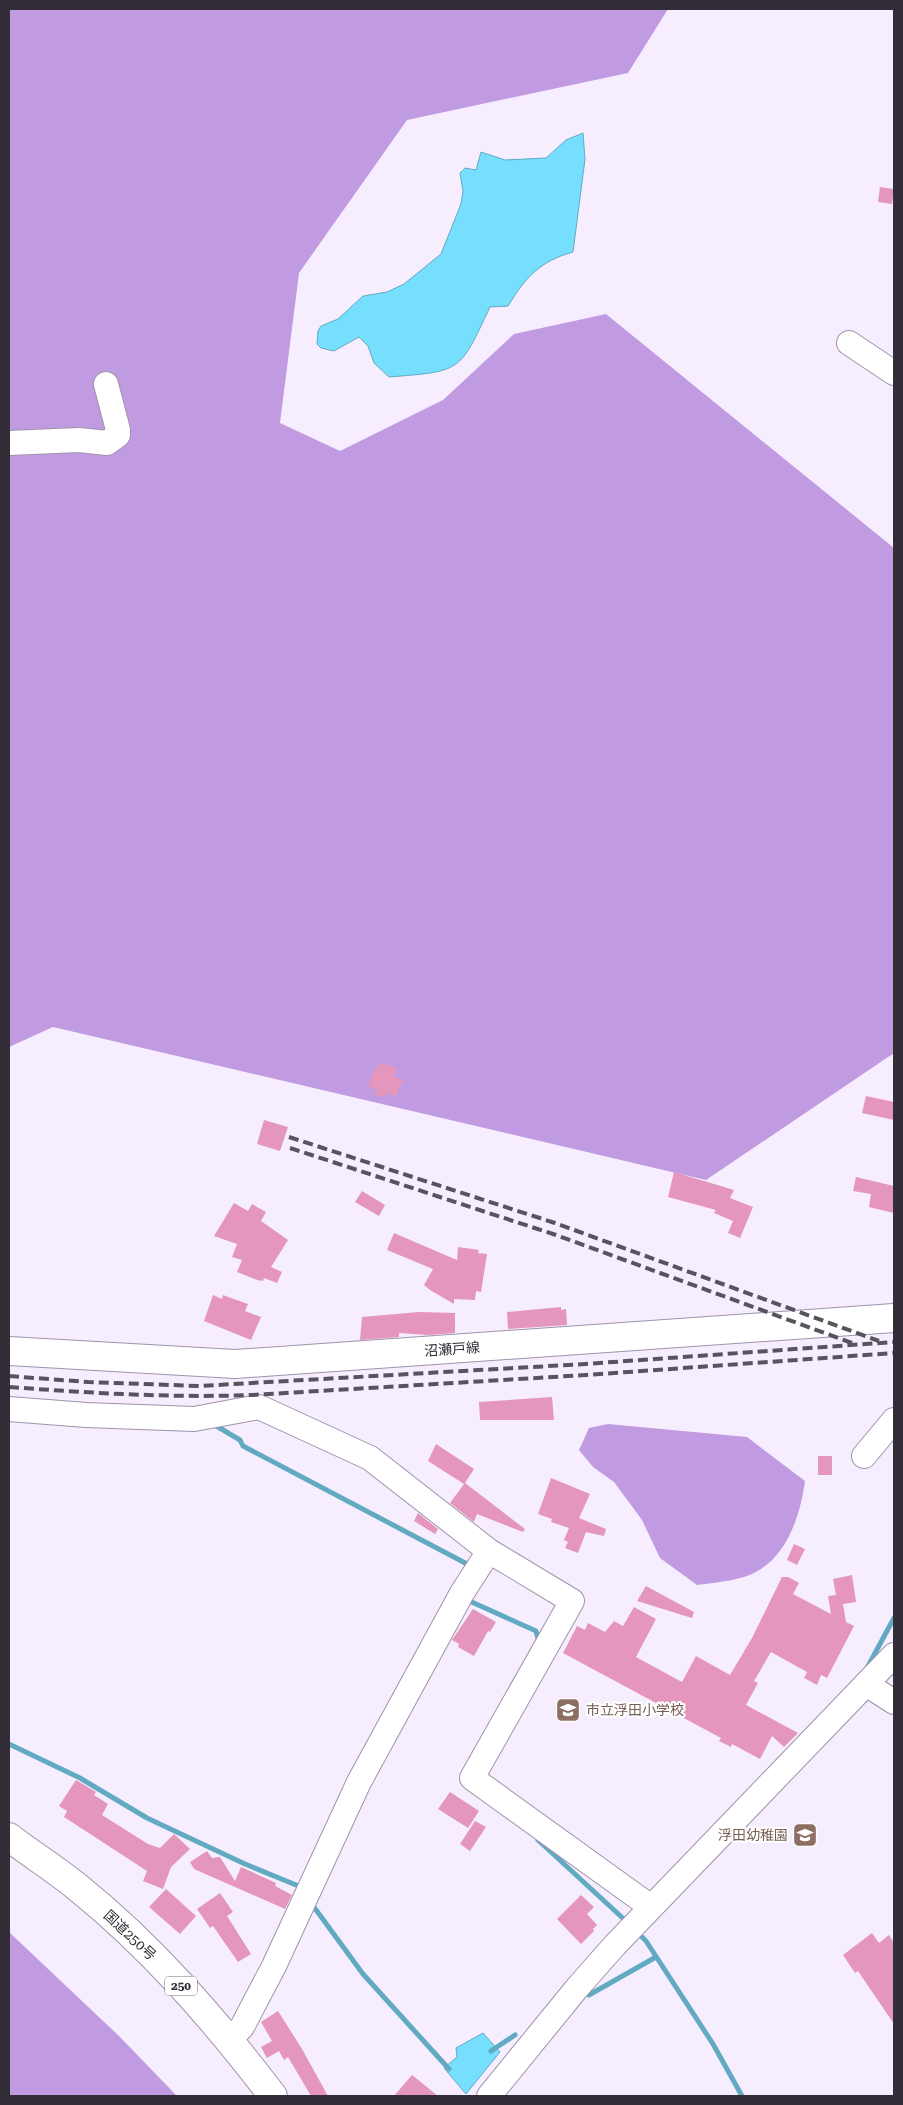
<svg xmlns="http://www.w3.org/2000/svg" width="903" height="2105" font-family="'Roboto Serif','Noto Sans JP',serif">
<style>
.forest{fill:#c19be1}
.water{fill:#76dffd;stroke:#62aac2}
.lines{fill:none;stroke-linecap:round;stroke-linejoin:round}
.stream{stroke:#62aac2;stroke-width:5}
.building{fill:#e496bc}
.minor-casing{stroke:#9f93ab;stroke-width:26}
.major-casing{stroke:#9f93ab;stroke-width:30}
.highway-casing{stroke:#9f93ab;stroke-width:30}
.minor{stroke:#fff;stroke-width:24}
.major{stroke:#fff;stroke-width:28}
.highway{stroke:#fff;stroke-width:28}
.rail{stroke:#59535e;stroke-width:4;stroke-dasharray:10 5;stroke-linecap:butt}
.labels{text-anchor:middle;stroke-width:4;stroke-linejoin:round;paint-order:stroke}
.shield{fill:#fff;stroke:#706c73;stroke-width:1}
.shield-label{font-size:12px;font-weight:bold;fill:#322d37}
.street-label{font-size:14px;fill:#322d37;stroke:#fff}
.education-label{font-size:14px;fill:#785e54;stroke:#fff;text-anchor:start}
</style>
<rect width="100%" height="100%" fill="#f6eefe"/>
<path class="forest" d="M9 9H668L628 73 407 120 299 273 280 423 340 451 443 400 514 334 606 314 894 548V1053L706 1180 53 1027 9 1047Z
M608 1424 747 1437 805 1481C801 1512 789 1551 761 1569 743 1581 717 1582 697 1585L660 1558 642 1520 614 1482 593 1467 579 1450 589 1428Z
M9 1932 119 2036 177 2096H9Z"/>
<path class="water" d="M583 133 585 159 573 252C540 261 525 278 508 306L490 307C459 373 462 371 389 377L374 363 368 346 359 337 334 351 321 348 317 344 318 331 321 326 338 319 363 296 387 292 404 284 441 254 461 204 463 191 460 173 465 168 476 170 481 152 505 160 546 158 566 140Z
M483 2033 500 2052 466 2094 444 2068 457 2057 456 2048Z"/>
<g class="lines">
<path class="stream" d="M213 1424 240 1440 243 1446 469 1565 467 1567
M465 1599 536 1631 539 1642
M867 1668 894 1618
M9 1744 80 1778 147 1818 245 1864 301 1887
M538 1840 627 1922
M311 1903 363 1974 449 2069
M637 1932 646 1941 713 2044 742 2096
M589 1995 656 1957
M491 2051 515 2035"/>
</g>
<path class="building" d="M880 187 894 189 892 204 878 202Z
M382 1063 397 1068 394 1077 403 1080 396 1096 387 1093 386 1098 374 1094 376 1089 368 1086 374 1070 376 1071 378 1064 381 1066Z
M866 1096 894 1102V1120L862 1113Z
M264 1120 288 1127 280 1151 257 1144Z
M674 1172 734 1190 730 1198 753 1207 740 1238 728 1233 733 1221 714 1213 716 1210 668 1197Z
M856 1177 894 1186V1213L869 1207 871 1194 853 1191Z
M362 1191 385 1205 379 1216 355 1202Z
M234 1203 248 1211 252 1204 266 1212 261 1221 288 1240 271 1267 282 1272 277 1283 264 1278 263 1281 257 1280 237 1272 242 1260 232 1257 237 1244 214 1236Z
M394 1233 457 1260 458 1247 479 1250 478 1253 487 1254 481 1292 476 1291 475 1300 454 1299V1304L430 1290 424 1285 433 1269 387 1250Z
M213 1295 222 1299 223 1295 248 1304 245 1311 261 1317 251 1340 204 1321Z
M561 1307V1310L566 1309 567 1325 508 1329 507 1312Z
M419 1312 455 1313V1333L428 1335 399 1333V1337L360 1340 362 1317Z
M552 1397 554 1420H480L479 1402Z
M436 1444 474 1469 465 1483 525 1529 523 1532 477 1514 474 1522 450 1503 464 1484 428 1461Z
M818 1456H832V1475H818Z
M551 1478 590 1494 579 1518 606 1529 604 1536 586 1532 578 1553 565 1548 568 1542 564 1540 569 1528 551 1522 552 1519 538 1514Z
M418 1513 438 1529 435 1534 414 1521Z
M794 1544 805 1549 797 1565 787 1560Z
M852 1575 856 1602 843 1604 846 1622 854 1626 827 1678 821 1675 817 1685 804 1678 807 1672 771 1652 754 1681 758 1683 746 1705 798 1733 784 1747 772 1736 760 1759 732 1744 731 1747 719 1741 721 1738 563 1653 577 1626 585 1630 588 1623 605 1632 614 1621 623 1626 634 1607 656 1619 636 1657 682 1682 696 1656 730 1675 752 1638 782 1577H788L799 1583 793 1594 831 1614 828 1596 836 1595 833 1579Z
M646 1586 694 1612 692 1618 637 1601Z
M473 1609 496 1622 490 1632 488 1631 474 1656 458 1647 459 1644 452 1640Z
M76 1780 96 1792 94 1795 108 1804 102 1815 148 1844 160 1848 174 1834 190 1849 171 1867 163 1889 143 1881 147 1871 64 1817 67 1811 59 1806Z
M450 1792 479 1811 468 1828 438 1809Z
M475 1821 486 1827 470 1851 460 1844Z
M207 1851 212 1858 220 1857 235 1881 241 1867 276 1883 275 1886 292 1895 285 1909 194 1869 190 1862Z
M166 1889 196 1916 180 1934 149 1907Z
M220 1893 233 1912 227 1916 251 1954 238 1962 213 1926 210 1928 197 1909Z
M581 1895 594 1907 587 1914 597 1925 593 1929 594 1931 581 1944 557 1919Z
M872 1933 879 1943 889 1935 894 1943V2024L858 1971 855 1973 843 1955Z
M278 2011 302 2049 328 2096H311L288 2057 284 2060 279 2051 267 2058 261 2047 272 2041 261 2022Z
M412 2075 438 2096H394Z"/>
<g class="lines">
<defs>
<path id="minor" d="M849 343 894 373
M9 443 79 440 107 443 118 435V430L106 384
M9 1409 86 1415 194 1419 259 1407 370 1458 489 1551 572 1601 472 1778 651 1907
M864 1456 894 1420
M866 1684 894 1702
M230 2039 242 2027 274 1966 359 1782 462 1593 489 1551
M489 2096 577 1988 615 1945 894 1655"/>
<path id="major" d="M9 1351 235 1364 894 1318"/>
<path id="highway" d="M9 1837C31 1854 55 1869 76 1886 151 1946 215 2020 273 2096"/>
</defs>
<use href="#minor" class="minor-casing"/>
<use href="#major" class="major-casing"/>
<use href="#highway" class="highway-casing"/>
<use href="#minor" class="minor"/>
<use href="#major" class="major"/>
<use href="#highway" class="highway"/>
<path class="rail" d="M289 1137 555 1223 879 1341
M290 1148 556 1235 852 1343
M9 1376 88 1382 199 1386 585 1364 894 1342
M9 1387C90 1393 171 1398 252 1395L586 1375 894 1353"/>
</g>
<defs>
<symbol id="school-square" viewBox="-11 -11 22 22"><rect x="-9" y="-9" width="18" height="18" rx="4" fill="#8d6e63" stroke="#fff"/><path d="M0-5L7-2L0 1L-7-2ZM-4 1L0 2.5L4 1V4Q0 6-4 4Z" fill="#fff"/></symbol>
</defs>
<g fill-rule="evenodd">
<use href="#school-square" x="554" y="1696" width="28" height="28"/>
<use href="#school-square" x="791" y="1821" width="28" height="28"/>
</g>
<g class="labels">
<rect class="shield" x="165" y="1976.5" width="32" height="19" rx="4"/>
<g class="shield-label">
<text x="181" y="1990">250</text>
</g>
<g class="street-label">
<text transform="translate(452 1349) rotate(-4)" y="5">沼瀬戸線</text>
<text transform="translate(130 1935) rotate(43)" y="5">国道250号</text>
</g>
<g class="education-label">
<text x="586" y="1715">市立浮田小学校</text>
<text x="788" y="1840" text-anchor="end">浮田幼稚園</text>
</g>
</g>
<rect width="903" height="2105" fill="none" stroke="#322d37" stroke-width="20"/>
</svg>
